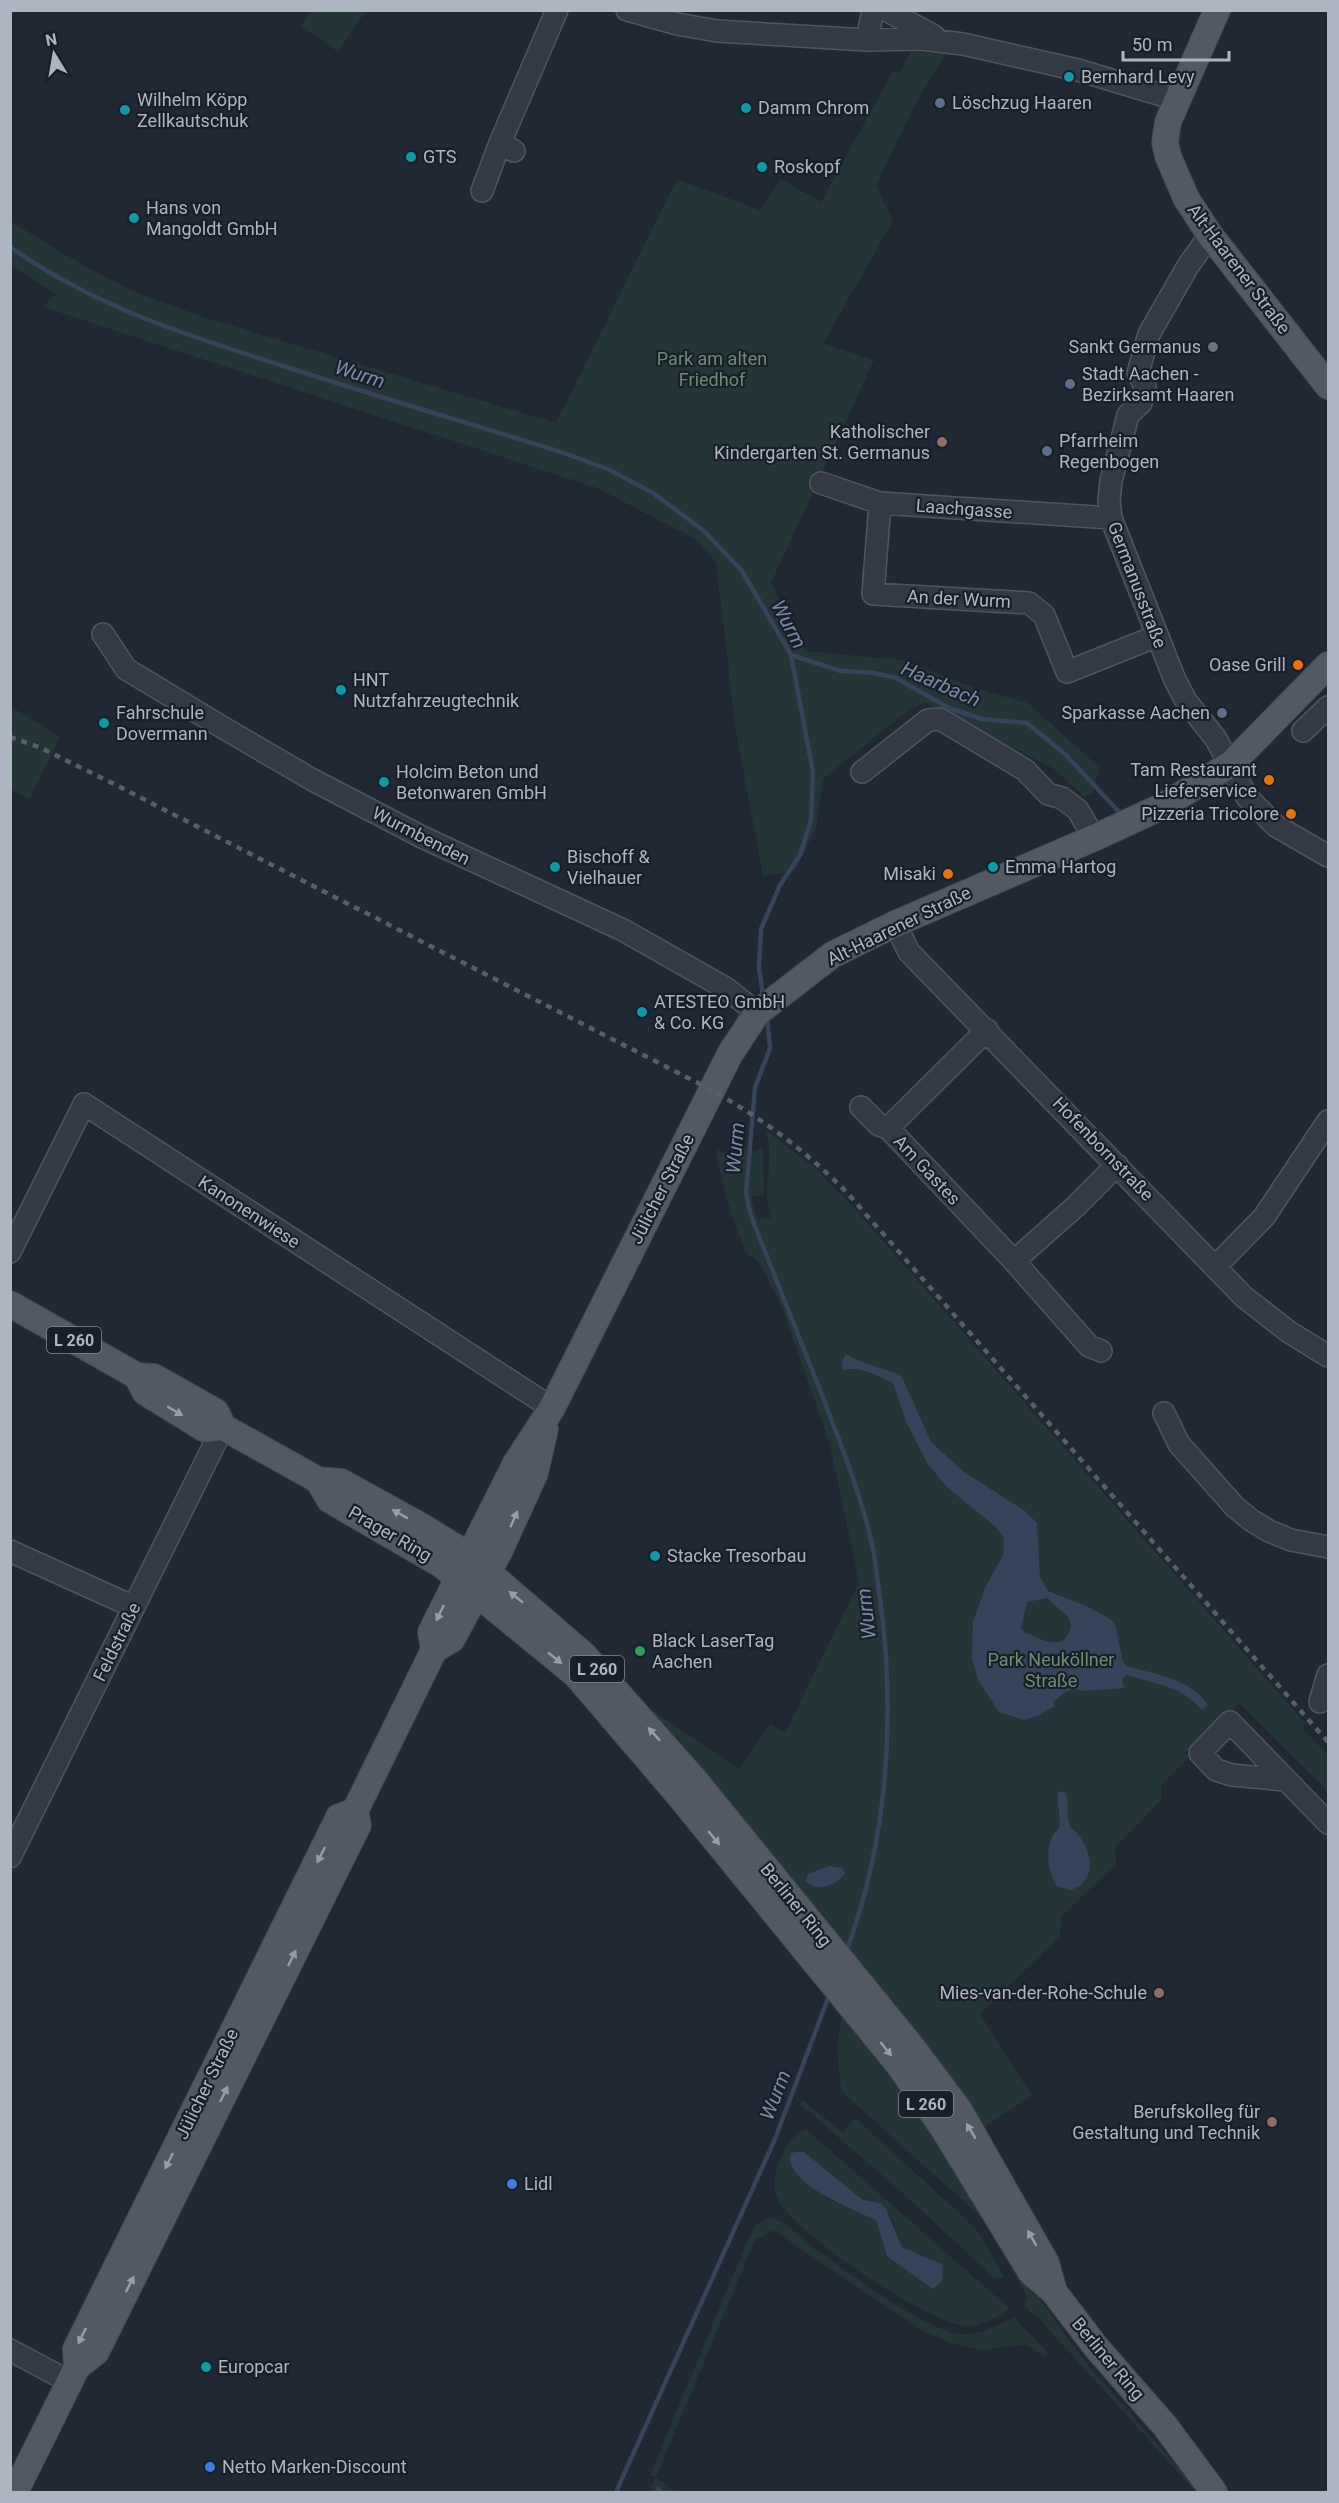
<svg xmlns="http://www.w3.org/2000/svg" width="1339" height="2503" font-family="Roboto,sans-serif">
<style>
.green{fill:#233536;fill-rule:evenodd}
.water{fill:#35445b;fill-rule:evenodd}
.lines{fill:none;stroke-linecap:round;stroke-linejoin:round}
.stream{stroke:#35445b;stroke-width:4.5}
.minor-casing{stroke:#4e5560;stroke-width:24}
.major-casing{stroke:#3d434f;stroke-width:28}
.minor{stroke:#343a45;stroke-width:21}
.major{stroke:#525965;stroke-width:26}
.rail{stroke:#565e6c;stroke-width:4.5;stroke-dasharray:6 6;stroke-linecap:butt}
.oneway{fill:#979eab}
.culture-dot{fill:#0f9aa8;stroke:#191f29;stroke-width:2}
.service-dot{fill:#5c6f8a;stroke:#191f29;stroke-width:2}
.worship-dot{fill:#6b7280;stroke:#191f29;stroke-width:2}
.education-dot{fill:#8d6e63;stroke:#191f29;stroke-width:2}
.food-dot{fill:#e8710a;stroke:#191f29;stroke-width:2}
.leisure-dot{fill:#2e9e5b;stroke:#191f29;stroke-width:2}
.shop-dot{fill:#3f7fe0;stroke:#191f29;stroke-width:2}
.labels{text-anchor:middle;stroke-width:4.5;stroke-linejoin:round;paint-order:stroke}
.shield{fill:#191f29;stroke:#818894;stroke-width:1.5}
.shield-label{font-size:16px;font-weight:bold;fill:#aeb5c2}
.poi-label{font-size:18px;fill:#aeb5c2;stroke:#191f29;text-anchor:start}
.street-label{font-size:18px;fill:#aeb5c2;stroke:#191f29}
.park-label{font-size:18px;fill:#679072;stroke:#191f29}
.water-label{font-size:20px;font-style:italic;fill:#778ba9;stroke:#191f29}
</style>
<rect width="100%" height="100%" fill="#202834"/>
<path class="green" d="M311 11 366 10V11L338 52 301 26Z
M911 52 946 54 914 106 876 186 893 221 823 343 874 360 771 583 805 651 902 660 972 687 1028 703 1100 768 1092 794 1084 796 1054 769 926 702 910 709 823 779 816 828 795 871 763 876 736 732 716 563 697 540 597 488 43 307 56 294 11 266 10 221 79 263 130 290 206 318 556 423 677 179 760 210 781 179 821 202 892 73 901 70Z
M10 706 60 737 29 800 11 789Z
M764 1129 816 1169 854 1208 1305 1723 1303 1729 1328 1755V1791L1239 1703 1185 1753 1189 1757 1161 1785V1800L1115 1847 1116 1864 1061 1917 1060 1936 980 2014 1032 2096 982 2128 729 1800 643 1704 739 1769 770 1724 785 1733 859 1582 830 1445 782 1307 760 1264 745 1251 731 1214 717 1160V1149L735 1161 742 1147 754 1152 763 1147 764 1195 751 1196 757 1219H772C771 1213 768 1206 767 1200 766 1175 775 1153 764 1129Z
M842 2013 913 2100 1016 2265 1066 2336 1093 2371 1200 2492 1193 2489 1041 2321 1024 2306 1028 2297 981 2217 841 2091 837 2048Z
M802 2099 843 2133 855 2118 966 2219 979 2233 1003 2274V2278L995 2279 905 2195 800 2104Z
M806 2129 1010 2309C998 2317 983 2325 968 2326 933 2327 786 2229 776 2195 771 2179 781 2152 791 2140 795 2135 801 2132 806 2129ZM804 2152 863 2200 891 2216 902 2247 942 2265 887 2256 876 2220 826 2198Z
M771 2218C786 2221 798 2234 809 2244 842 2267 925 2332 962 2334 979 2335 1000 2325 1014 2317L1047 2352 1046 2358 1026 2345 980 2350 951 2343 921 2330 773 2230 755 2240 656 2477 675 2492H649L656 2477 650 2475 749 2237 756 2224Z"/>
<path class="water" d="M846 1354C863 1365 884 1367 902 1377L931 1442 964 1472 1025 1511 1037 1523 1040 1577 1048 1591 1086 1606 1112 1620 1115 1624 1123 1662 1127 1666C1156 1675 1190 1678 1208 1705L1202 1710C1182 1686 1155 1684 1127 1675L1122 1679 1124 1688 1084 1691 1073 1689 1064 1693 1053 1702 1055 1706 1037 1716 1024 1720 999 1712 978 1680 972 1658 973 1622 985 1588 1003 1555 1004 1538 996 1527 948 1488 927 1463 906 1421 893 1383C877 1375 861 1366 843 1370L842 1361ZM1047 1598 1068 1617 1071 1625C1065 1655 1042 1639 1024 1632L1021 1628 1027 1602Z
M1062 1791 1066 1793C1069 1803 1066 1816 1070 1826 1072 1831 1073 1828 1076 1832 1092 1850 1099 1882 1070 1890L1057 1886C1048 1871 1045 1852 1053 1835 1055 1832 1058 1830 1059 1827 1062 1817 1056 1804 1058 1793Z
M829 1866 843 1868 845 1874C835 1885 818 1893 806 1881L808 1874Z
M797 2152H804L863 2200 880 2203 886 2209 902 2247 943 2265 942 2281 933 2289 887 2256 876 2220C855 2210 782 2183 791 2153Z"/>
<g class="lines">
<path class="stream" d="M10 247C94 306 180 333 277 364 372 395 468 423 564 453L610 470 653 493 704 531 742 571 791 655 813 772 811 820 800 855 780 885 761 929 759 967 763 997
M791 655 841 671 874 673 896 678 949 708 982 719 1027 723 1065 754 1118 811
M767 1017 770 1048 755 1088 748 1170 746 1193 751 1216C774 1274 797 1332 820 1390 839 1440 860 1491 872 1544 876 1562 877 1581 880 1598 896 1716 888 1840 846 1952
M658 2489 661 2492
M616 2492 775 2139 830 1993"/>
<defs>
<path id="minor" d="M627 10 677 24 717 31 867 40 920 39 963 44 1078 70 1178 100
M886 10 934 36
M867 40 873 10
M500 143 557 10
M482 191 500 143 514 151
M1210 235 1188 266 1149 334 1138 373 1145 386 1143 395 1141 403 1128 415 1124 431 1111 481 1109 501 1111 518 1175 680 1186 701 1216 739 1247 797 1276 826 1328 856
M821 483 880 503 1111 518
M880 503 873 594 1029 603 1044 615 1067 672 1157 636
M103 634 126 669 227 730 311 779 422 837 623 930 727 989 757 1013
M1303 731 1328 707
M862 772 928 720 940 719 1025 770 1048 794 1062 798 1078 810 1094 838
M895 924 909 952 1244 1297 1289 1332 1328 1356
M987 1030 888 1128 1014 1261 1076 1206 1117 1165
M861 1107 879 1125 888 1128
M10 1252 84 1104 552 1408
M1014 1261 1089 1346 1101 1351
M1216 1266 1264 1217 1328 1121
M1164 1413 1179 1444 1235 1507 1251 1520 1269 1531 1291 1540 1328 1547
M10 1551 134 1607
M1320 1702 1328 1675
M1285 1780 1232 1775 1216 1770 1200 1753 1230 1722 1328 1823
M10 1857 223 1427
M10 2350 70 2382"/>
<path id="major" d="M1217 10 1168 122 1165 142 1168 156 1186 198 1210 235 1328 386
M10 1304 137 1376 154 1377 216 1412 223 1427 318 1480 341 1482 421 1526 468 1555 584 1655 693 1778 911 2046 959 2110 1046 2263 1054 2292
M137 1376 145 1392 205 1429 223 1427
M318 1480 330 1500 442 1565 576 1675 677 1793 899 2065 943 2128 1031 2272 1054 2292 1096 2347 1165 2426 1214 2492
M434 1650 431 1632 516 1463 552 1408 730 1054 757 1013 832 955 895 924 1094 838 1163 806 1231 764 1328 665
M77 2367 96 2352 354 1833 358 1825 355 1811
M15 2492 77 2367 76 2349 339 1817 355 1811 434 1650 452 1639 499 1552 535 1473 545 1429"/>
</defs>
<use href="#minor" class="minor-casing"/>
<use href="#major" class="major-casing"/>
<use href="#minor" class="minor"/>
<use href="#major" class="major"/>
<path class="rail" d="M10 737 39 747 118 786 696 1082C746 1108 791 1139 832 1178 849 1193 863 1212 879 1229L1328 1742"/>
</g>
<defs><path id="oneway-solid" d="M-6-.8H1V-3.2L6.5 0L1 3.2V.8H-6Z" transform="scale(1.5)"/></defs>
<g class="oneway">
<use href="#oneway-solid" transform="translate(175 1411) rotate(31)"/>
<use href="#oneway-solid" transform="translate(400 1514) rotate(-151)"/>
<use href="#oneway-solid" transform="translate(514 1519) rotate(-66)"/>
<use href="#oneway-solid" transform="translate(516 1597) rotate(-141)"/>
<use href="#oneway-solid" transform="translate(440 1613) rotate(116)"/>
<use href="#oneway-solid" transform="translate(555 1658) rotate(39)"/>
<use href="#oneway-solid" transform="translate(654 1734) rotate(-132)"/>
<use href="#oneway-solid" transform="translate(714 1838) rotate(51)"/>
<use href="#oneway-solid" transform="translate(321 1855) rotate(116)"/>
<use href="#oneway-solid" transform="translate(292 1958) rotate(-64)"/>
<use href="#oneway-solid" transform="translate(886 2049) rotate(51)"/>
<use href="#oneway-solid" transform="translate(224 2094) rotate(-64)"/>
<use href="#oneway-solid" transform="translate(971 2131) rotate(-121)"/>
<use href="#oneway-solid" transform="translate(169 2161) rotate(116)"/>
<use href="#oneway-solid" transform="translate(1032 2238) rotate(-119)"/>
<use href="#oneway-solid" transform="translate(130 2284) rotate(-63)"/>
<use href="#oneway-solid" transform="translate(82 2336) rotate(116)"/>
</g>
<g class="culture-dot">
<circle cx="1069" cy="77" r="6"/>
<circle cx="746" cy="108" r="6"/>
<circle cx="125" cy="110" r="6"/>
<circle cx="411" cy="157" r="6"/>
<circle cx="762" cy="167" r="6"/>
<circle cx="134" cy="218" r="6"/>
<circle cx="341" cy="690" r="6"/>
<circle cx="104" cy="723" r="6"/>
<circle cx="384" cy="782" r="6"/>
<circle cx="555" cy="867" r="6"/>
<circle cx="993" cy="867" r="6"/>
<circle cx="642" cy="1012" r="6"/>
<circle cx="655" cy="1556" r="6"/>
<circle cx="206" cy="2367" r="6"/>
</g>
<g class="service-dot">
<circle cx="940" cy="103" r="6"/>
<circle cx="1070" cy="384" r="6"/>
<circle cx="1047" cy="451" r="6"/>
<circle cx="1222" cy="713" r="6"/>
</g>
<circle class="worship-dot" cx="1213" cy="347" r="6"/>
<g class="education-dot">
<circle cx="942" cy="442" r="6"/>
<circle cx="1159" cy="1993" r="6"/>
<circle cx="1272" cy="2122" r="6"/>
</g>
<g class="food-dot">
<circle cx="1298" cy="665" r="6"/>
<circle cx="1269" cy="780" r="6"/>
<circle cx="1291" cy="814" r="6"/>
<circle cx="948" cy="874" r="6"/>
</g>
<circle class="leisure-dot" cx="640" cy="1651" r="6"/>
<g class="shop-dot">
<circle cx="512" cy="2184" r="6"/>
<circle cx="210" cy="2467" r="6"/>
</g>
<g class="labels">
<g class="shield">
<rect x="47" y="1327" width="54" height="26" rx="4.5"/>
<rect x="570" y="1656" width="54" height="26" rx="4.5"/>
<rect x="899" y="2091" width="54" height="26" rx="4.5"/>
</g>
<g class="shield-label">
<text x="74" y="1346">L 260</text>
<text x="597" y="1675">L 260</text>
<text x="926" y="2110">L 260</text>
</g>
<g class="poi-label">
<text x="1081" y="83">Bernhard Levy</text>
<text x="137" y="106">Wilhelm Köpp<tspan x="137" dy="21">Zellkautschuk</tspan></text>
<text x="952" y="109">Löschzug Haaren</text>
<text x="758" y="114">Damm Chrom</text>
<text x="423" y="163">GTS</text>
<text x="774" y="173">Roskopf</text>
<text x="146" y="214">Hans von<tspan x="146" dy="21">Mangoldt GmbH</tspan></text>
<text x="1201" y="353" text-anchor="end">Sankt Germanus</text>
<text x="1082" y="380">Stadt Aachen -<tspan x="1082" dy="21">Bezirksamt Haaren</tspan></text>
<text x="930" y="438" text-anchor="end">Katholischer<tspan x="930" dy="21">Kindergarten St. Germanus</tspan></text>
<text x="1059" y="447">Pfarrheim<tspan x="1059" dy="21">Regenbogen</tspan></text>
<text x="1286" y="671" text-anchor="end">Oase Grill</text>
<text x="353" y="686">HNT<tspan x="353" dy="21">Nutzfahrzeugtechnik</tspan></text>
<text x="116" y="719">Fahrschule<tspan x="116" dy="21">Dovermann</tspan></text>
<text x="1210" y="719" text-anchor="end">Sparkasse Aachen</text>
<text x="1257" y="776" text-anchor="end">Tam Restaurant<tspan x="1257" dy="21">Lieferservice</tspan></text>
<text x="396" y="778">Holcim Beton und<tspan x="396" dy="21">Betonwaren GmbH</tspan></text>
<text x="1279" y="820" text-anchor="end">Pizzeria Tricolore</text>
<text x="567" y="863">Bischoff &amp;<tspan x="567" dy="21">Vielhauer</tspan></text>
<text x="1005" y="873">Emma Hartog</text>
<text x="936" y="880" text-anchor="end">Misaki</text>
<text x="654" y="1008">ATESTEO GmbH<tspan x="654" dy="21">&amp; Co. KG</tspan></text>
<text x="667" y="1562">Stacke Tresorbau</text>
<text x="652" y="1647">Black LaserTag<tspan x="652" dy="21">Aachen</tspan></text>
<text x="1147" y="1999" text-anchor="end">Mies-van-der-Rohe-Schule</text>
<text x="1260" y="2118" text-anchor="end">Berufskolleg für<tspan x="1260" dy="21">Gestaltung und Technik</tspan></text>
<text x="524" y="2190">Lidl</text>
<text x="218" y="2373">Europcar</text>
<text x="222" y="2473">Netto Marken-Discount</text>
</g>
<g class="street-label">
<text transform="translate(1239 269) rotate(53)" y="6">Alt-Haarener Straße</text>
<text transform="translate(964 509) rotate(4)" y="6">Laachgasse</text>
<text transform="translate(1137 585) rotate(69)" y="6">Germanusstraße</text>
<text transform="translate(959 599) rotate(3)" y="6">An der Wurm</text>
<text transform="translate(421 836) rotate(27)" y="6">Wurmbenden</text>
<text transform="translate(899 926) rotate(-26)" y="6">Alt-Haarener Straße</text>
<text transform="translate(1103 1149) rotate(46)" y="6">Hofenbornstraße</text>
<text transform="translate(927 1170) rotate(47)" y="6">Am Gastes</text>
<text transform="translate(662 1189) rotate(-63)" y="6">Jülicher Straße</text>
<text transform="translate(249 1212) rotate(33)" y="6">Kanonenwiese</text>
<text transform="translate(390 1534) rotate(30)" y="6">Prager Ring</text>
<text transform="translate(117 1642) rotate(-64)" y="6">Feldstraße</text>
<text transform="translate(796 1905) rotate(51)" y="6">Berliner Ring</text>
<text transform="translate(207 2084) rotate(-64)" y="6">Jülicher Straße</text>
<text transform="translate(1108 2359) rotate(50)" y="6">Berliner Ring</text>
</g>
<g class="park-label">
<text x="712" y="365">Park am alten<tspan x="712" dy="21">Friedhof</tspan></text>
<text x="1051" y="1666">Park Neuköllner<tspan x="1051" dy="21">Straße</tspan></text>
</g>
<g class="water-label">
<text transform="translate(360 374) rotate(18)" y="7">Wurm</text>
<text transform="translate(789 624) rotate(62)" y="7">Wurm</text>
<text transform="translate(941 684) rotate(24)" y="7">Haarbach</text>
<text transform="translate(735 1148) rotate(-85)" y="7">Wurm</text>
<text transform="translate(866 1614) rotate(-97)" y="7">Wurm</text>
<text transform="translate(775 2095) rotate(-69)" y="7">Wurm</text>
</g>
</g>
<rect width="1339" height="2503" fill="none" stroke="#aeb5c2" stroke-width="24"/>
<g transform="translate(54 54) rotate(349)" stroke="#191f29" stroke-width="4.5" paint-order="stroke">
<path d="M0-4.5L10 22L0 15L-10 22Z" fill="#aeb5c2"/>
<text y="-9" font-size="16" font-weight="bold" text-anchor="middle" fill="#aeb5c2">N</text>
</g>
<path d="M1123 51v9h106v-9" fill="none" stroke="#aeb5c2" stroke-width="3"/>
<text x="1132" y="51" font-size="18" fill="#aeb5c2" stroke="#191f29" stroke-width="4.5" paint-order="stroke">50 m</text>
</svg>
